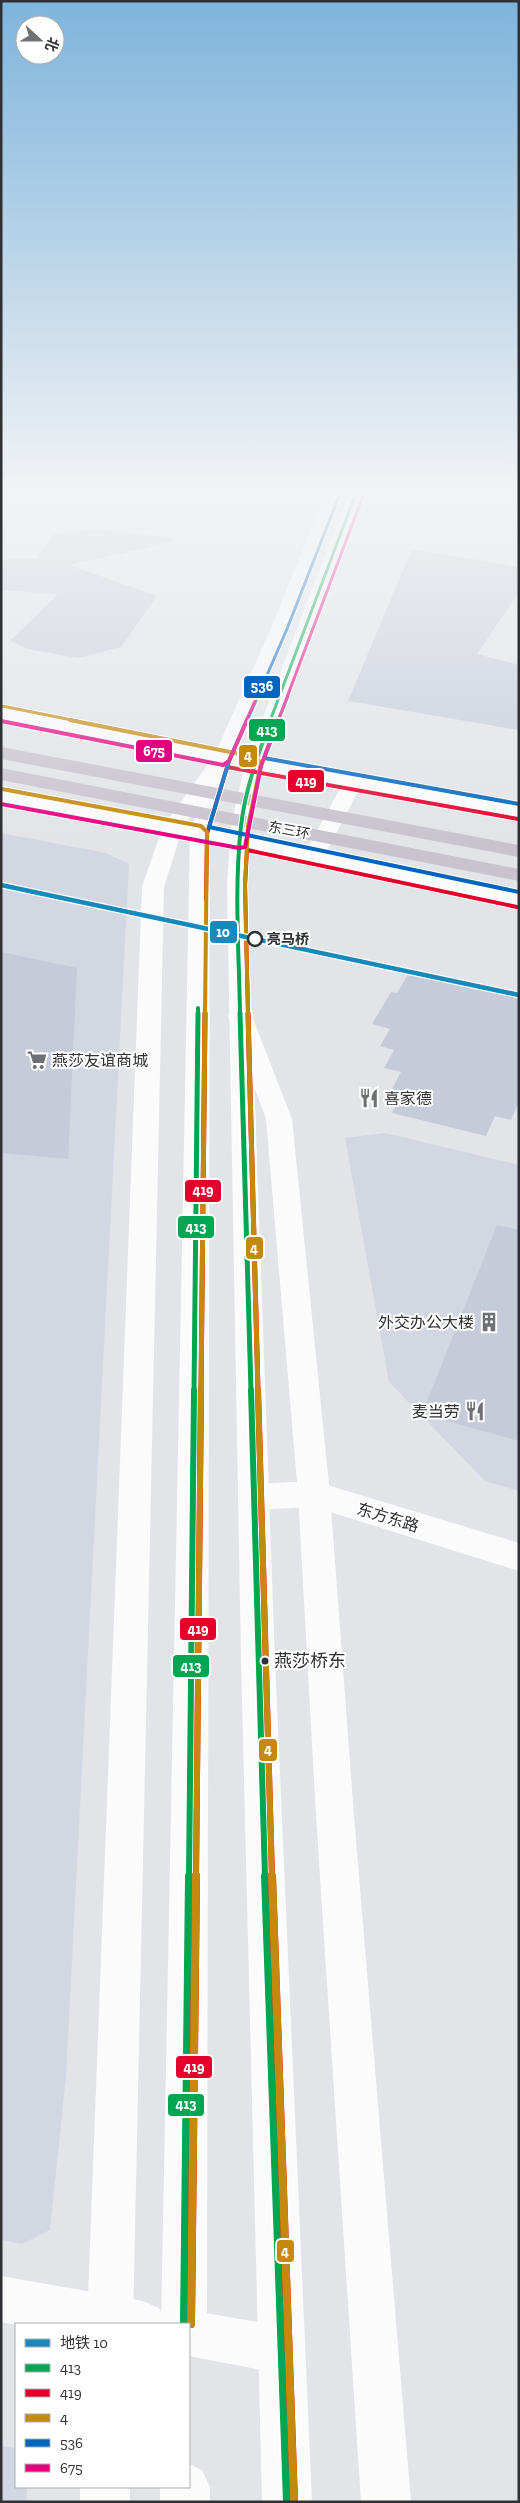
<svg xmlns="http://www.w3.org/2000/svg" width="520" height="2503" font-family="'Zilla Slab','Noto Sans SC',serif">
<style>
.built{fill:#d2d7e2}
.building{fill:#c5cbd8}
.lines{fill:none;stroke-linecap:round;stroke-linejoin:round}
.minor{fill:#fbfbfc;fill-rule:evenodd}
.tertiary{fill:#fbfbfc;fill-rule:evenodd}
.secondary{fill:#fbfbfc;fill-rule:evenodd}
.trunk{fill:#c8c3cd;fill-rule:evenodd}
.bus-1-far4-casing{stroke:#fff;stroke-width:5}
.bus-1-far3-casing{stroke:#fff;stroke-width:6}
.bus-1-far2-casing{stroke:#fff;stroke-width:9}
.bus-1-far1-casing{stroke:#fff;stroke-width:10}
.bus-1-casing{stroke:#fff;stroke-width:12}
.bus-2-far3-casing{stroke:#fff;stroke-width:6}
.bus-2-far2-casing{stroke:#fff;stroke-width:9}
.bus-2-far1-casing{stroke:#fff;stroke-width:10}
.bus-2-casing{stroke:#fff;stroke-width:12}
.bus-3-far4-casing{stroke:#fff;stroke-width:5}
.bus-3-far3-casing{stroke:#fff;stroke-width:6}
.bus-3-far2-casing{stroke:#fff;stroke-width:9}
.bus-3-far1-casing{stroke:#fff;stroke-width:10}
.bus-3-casing{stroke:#fff;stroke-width:12}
.bus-4-far1-casing{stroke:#fff;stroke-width:5}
.bus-4-casing{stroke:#fff;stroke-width:6}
.bus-5-far1-casing{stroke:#fff;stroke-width:5}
.bus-5-casing{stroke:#fff;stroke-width:6}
.bus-1-far4{stroke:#00a651;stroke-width:3}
.bus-1-far3{stroke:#00a651;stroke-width:4}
.bus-1-far2{stroke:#00a651;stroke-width:5}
.bus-1-far1{stroke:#00a651;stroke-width:6}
.bus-1{stroke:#00a651;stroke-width:8}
.bus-2-far3{stroke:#e4002b;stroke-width:4}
.bus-2-far2{stroke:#e4002b;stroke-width:5}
.bus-2-far1{stroke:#e4002b;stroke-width:6}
.bus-2{stroke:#e4002b;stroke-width:8}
.bus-3-far4{stroke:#c5890d;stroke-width:3}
.bus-3-far3{stroke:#c5890d;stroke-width:4}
.bus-3-far2{stroke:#c5890d;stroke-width:5}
.bus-3-far1{stroke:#c5890d;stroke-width:6}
.bus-3{stroke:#c5890d;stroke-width:8}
.bus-4-far1{stroke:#0065bd;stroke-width:3}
.bus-4{stroke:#0065bd;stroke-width:4}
.bus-5-far1{stroke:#e5007d;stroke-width:3}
.bus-5{stroke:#e5007d;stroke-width:4}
.metro-1-casing{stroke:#fff;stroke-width:7}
.metro-1{stroke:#178abb;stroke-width:4.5}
.stop-dot{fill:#fff;stroke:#303134;stroke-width:2.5}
.bus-dot{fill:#303134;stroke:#fff;stroke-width:2}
.labels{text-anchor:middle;stroke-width:4;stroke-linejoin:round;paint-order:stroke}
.far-street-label{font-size:14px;fill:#303134;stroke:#fff}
.far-stop-label{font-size:14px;font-weight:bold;fill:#303134;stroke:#fff;text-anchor:start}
.poi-label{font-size:16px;fill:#303134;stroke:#fff;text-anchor:start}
.street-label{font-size:16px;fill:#303134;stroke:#fff}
.near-bus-label{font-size:18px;fill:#303134;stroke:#fff;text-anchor:start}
.line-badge{stroke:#fff;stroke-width:2}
.badge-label{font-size:14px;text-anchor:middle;font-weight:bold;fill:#fff}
</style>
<rect width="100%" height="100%" fill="#e2e4e8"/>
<path class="built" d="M1 833 106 853 129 864 66 2076 50 2230 22 2244 1 2240Z
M385 1133 519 1165V1491L485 1481 389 1382 345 1138Z
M1 2446 16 2448V2487H27L26 2502H1Z"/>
<path class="building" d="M97 529 173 538V542L69 565 157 596 121 647 78 658 28 649 10 641 58 594 1 590V561L17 558 36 559 53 534Z
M412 549 519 567V592L477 654 519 665V730L348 701Z
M1 952 77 968 68 1159 1 1153Z
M408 974 519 998V1102L511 1120 495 1116 486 1136 392 1113 402 1093 391 1091 401 1072 384 1068 394 1050 380 1046 390 1029 372 1024 391 992 397 993Z
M497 1225 519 1230V1441L422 1414Z"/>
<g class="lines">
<path class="minor" d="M314 1481 519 1543V1571L314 1507 254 1510 243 1506 238 1497 243 1488 254 1484Z
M1 2276 143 2301 159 2308 166 2324 16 2325 1 2322Z
M189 2310 281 2326 298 2333 305 2350 298 2367 281 2374 189 2356V2324H169L172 2316Z"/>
<path class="tertiary" d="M1 708 222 752 519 806V818L359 789 326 853 519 894V906L180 836 164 887 133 2324H87L142 887 161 832 1 802V790L167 821 210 761 1 718ZM227 765 342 785 307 849 184 825Z
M240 1009 248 1011 252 1016 292 1119 330 1494 354 1816 411 2502H361L316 1816 298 1494 266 1119 228 1016 232 1011Z
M80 2487H130V2502H80Z"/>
<path class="secondary" d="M325 493H339L288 626 231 758 210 833 207 2324 200 2340 189 2345V2324H161L190 833 213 758 272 626Z
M349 493H363L263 764 251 825 247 885 275 1660 312 2502H262L241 1660 227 885 231 825 245 764Z
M189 2464 202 2470 210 2487V2502H160V2487H189Z"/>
<path class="trunk" d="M1 747 519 845V857L1 759Z
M1 768 519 869V881L1 780Z"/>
<defs>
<path id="bus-1-far4" d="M270 721 356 493"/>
<path id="bus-1-far3" d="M198 1014V1008
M240 1014C239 952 234 889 241 826 245 790 258 754 271 720"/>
<path id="bus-1-far2" d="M240 1013 251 1391
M194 1391 198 1013"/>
<path id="bus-1-far1" d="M251 1390 265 1877
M189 1877 194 1390"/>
<path id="bus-1" d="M265 1876 287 2502
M184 2324 189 1876"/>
<path id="bus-2-far3" d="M206 899 207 834 227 767 518 819
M205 1014V1009
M248 1014 245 885 247 850 517 907"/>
<path id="bus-2-far2" d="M248 1013 258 1391
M201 1391 205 1013"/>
<path id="bus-2-far1" d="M258 1390 272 1877
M196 1877 201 1390"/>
<path id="bus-2" d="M272 1876 294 2502
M191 2324 196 1876"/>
<path id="bus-3-far4" d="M2 706 77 721"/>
<path id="bus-3-far3" d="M70 720 255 757 261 763 248 826 245 885 248 1014
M2 789 201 826 207 832 205 1014"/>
<path id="bus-3-far2" d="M248 1013 258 1391
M201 1391 205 1013"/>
<path id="bus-3-far1" d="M258 1390 272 1877
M196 1877 201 1390"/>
<path id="bus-3" d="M272 1876 294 2502
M191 2324 196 1876"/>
<path id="bus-4-far1" d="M247 721 287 629 339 496
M278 721 288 696"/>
<path id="bus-4" d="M247 720 229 761 209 827 519 892
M279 720 264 758 519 804"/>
<path id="bus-5-far1" d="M246 721 260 690
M278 721 363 496"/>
<path id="bus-5" d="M1 721 223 765 229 761 247 720
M1 804 239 848 245 847 261 766 278 720"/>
</defs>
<use href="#bus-1-far4" class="bus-1-far4-casing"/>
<use href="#bus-1-far3" class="bus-1-far3-casing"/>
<use href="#bus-1-far2" class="bus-1-far2-casing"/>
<use href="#bus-1-far1" class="bus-1-far1-casing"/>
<use href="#bus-1" class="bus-1-casing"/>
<use href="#bus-2-far3" class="bus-2-far3-casing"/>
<use href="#bus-2-far2" class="bus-2-far2-casing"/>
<use href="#bus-2-far1" class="bus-2-far1-casing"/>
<use href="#bus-2" class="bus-2-casing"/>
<use href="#bus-3-far4" class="bus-3-far4-casing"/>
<use href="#bus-3-far3" class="bus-3-far3-casing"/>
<use href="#bus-3-far2" class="bus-3-far2-casing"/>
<use href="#bus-3-far1" class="bus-3-far1-casing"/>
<use href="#bus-3" class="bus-3-casing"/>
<use href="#bus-4-far1" class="bus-4-far1-casing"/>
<use href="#bus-4" class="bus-4-casing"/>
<use href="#bus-5-far1" class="bus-5-far1-casing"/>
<use href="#bus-5" class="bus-5-casing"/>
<use href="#bus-1-far4" class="bus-1-far4"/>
<use href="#bus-1-far3" class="bus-1-far3"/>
<use href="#bus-1-far2" class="bus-1-far2"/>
<use href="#bus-1-far1" class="bus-1-far1"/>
<use href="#bus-1" class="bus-1"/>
<use href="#bus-2-far3" class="bus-2-far3"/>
<use href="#bus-2-far2" class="bus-2-far2"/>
<use href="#bus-2-far1" class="bus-2-far1"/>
<use href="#bus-2" class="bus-2"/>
<use href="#bus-3-far4" class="bus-3-far4"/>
<use href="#bus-3-far3" class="bus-3-far3"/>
<use href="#bus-3-far2" class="bus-3-far2"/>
<use href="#bus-3-far1" class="bus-3-far1"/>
<use href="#bus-3" class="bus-3"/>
<use href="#bus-4-far1" class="bus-4-far1"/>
<use href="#bus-4" class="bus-4"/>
<use href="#bus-5-far1" class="bus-5-far1"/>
<use href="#bus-5" class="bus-5"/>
<defs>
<path id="metro-1" d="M1 885 519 995"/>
</defs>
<use href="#metro-1" class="metro-1-casing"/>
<use href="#metro-1" class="metro-1"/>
</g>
<linearGradient id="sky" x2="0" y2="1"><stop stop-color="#7eb4dc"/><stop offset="0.58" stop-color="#f2f3f5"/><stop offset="1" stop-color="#f2f3f5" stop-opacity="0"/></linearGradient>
<rect width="520" height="844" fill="url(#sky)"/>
<defs>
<symbol id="supermarket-bare" viewBox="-9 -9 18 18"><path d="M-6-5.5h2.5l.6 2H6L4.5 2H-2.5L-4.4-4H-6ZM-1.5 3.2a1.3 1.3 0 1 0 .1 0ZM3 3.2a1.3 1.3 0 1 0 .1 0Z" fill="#6e7073" stroke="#fff" stroke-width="2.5" paint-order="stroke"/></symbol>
<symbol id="restaurant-bare" viewBox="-9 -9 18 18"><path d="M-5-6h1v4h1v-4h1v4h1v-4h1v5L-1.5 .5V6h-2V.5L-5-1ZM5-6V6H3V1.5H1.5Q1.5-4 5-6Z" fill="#6e7073" stroke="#fff" stroke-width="2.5" paint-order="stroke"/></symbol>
<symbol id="building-bare" viewBox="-9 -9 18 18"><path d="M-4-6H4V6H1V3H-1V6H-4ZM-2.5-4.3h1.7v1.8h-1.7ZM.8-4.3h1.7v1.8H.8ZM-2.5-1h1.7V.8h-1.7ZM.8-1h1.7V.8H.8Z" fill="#6e7073" stroke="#fff" stroke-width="2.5" paint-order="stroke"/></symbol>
</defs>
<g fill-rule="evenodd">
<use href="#supermarket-bare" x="23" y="1046" width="28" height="28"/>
<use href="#restaurant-bare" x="355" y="1084" width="28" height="28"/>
<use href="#building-bare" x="475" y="1308" width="28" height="28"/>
<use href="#restaurant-bare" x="461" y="1397" width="28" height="28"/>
</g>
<circle class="stop-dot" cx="255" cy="939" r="7"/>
<circle class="bus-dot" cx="265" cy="1661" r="4.5"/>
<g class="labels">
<g class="far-street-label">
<text transform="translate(289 830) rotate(11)" y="5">东三环</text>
</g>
<g class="far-stop-label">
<text x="267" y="944">亮马桥</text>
</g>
<g class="poi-label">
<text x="52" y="1066">燕莎友谊商城</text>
<text x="384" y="1104">喜家德</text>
<text x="474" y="1328" text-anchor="end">外交办公大楼</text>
<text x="460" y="1417" text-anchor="end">麦当劳</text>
</g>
<g class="street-label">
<text transform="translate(388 1517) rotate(17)" y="6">东方东路</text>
</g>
<g class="near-bus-label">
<text x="274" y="1667">燕莎桥东</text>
</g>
</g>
<g class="line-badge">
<rect x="243" y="675" width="38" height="24" rx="5" fill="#0065bd"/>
<rect x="248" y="718" width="38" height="24" rx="5" fill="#00a651"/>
<rect x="135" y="739" width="38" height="24" rx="5" fill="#e5007d"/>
<rect x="238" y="744" width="20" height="24" rx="5" fill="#c5890d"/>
<rect x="287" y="769" width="38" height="24" rx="5" fill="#e4002b"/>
<rect x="209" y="920" width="29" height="24" rx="5" fill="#178abb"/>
<rect x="184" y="1179" width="38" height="24" rx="5" fill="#e4002b"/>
<rect x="177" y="1215" width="38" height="24" rx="5" fill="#00a651"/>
<rect x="245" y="1236" width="19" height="24" rx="5" fill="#c5890d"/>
<rect x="179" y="1617" width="38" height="24" rx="5" fill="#e4002b"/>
<rect x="172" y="1654" width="38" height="24" rx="5" fill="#00a651"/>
<rect x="258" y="1738" width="20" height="24" rx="5" fill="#c5890d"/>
<rect x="175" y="2055" width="38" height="24" rx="5" fill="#e4002b"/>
<rect x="167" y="2093" width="38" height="24" rx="5" fill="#00a651"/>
<rect x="276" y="2239" width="19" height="24" rx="5" fill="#c5890d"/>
</g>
<g class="badge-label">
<text x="262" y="691">536</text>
<text x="267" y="735">413</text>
<text x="154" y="756">675</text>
<text x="248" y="760">4</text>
<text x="306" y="786">419</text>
<text x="223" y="937">10</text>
<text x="203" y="1195">419</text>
<text x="196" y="1232">413</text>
<text x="254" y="1253">4</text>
<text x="198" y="1634">419</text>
<text x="191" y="1671">413</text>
<text x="268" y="1754">4</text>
<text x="194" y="2072">419</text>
<text x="186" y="2109">413</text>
<text x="285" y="2256">4</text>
</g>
<rect width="520" height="2503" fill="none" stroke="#303134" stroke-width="5"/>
<rect x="15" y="2323" width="175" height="165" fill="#ffffff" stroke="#acadae"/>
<rect x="25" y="2339" width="25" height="8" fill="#178abb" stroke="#acadae"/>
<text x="60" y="2348" font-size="15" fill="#303134">地铁 10</text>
<rect x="25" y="2364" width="25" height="8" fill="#00a651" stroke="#acadae"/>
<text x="60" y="2373" font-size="15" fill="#303134">413</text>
<rect x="25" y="2389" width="25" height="8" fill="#e4002b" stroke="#acadae"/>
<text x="60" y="2398" font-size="15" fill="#303134">419</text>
<rect x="25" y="2414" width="25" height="8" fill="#c5890d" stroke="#acadae"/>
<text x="60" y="2423" font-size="15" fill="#303134">4</text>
<rect x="25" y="2439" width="25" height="8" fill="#0065bd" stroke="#acadae"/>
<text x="60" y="2448" font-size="15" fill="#303134">536</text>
<rect x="25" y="2464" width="25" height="8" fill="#e5007d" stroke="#acadae"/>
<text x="60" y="2473" font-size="15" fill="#303134">675</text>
<g transform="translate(40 40) rotate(111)"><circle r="24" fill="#ffffff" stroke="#acadae"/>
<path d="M0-4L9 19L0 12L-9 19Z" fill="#6e7073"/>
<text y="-8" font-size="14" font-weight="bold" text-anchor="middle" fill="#303134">北</text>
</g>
</svg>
